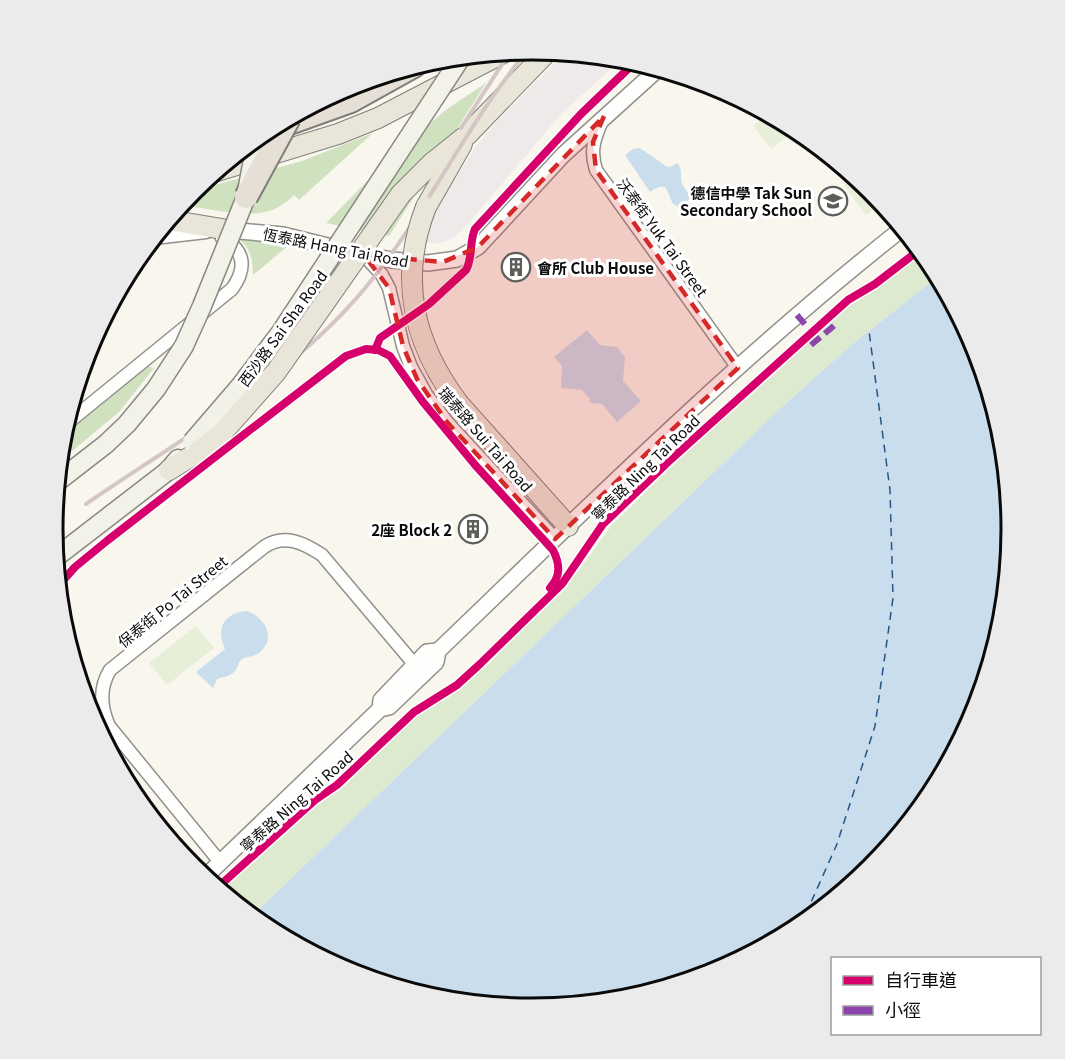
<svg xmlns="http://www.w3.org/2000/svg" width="1065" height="1059" font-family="Georgia,'Noto Sans TC',serif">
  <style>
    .industrial { fill: #efe9ea }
    .green { fill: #deead0 }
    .forest { fill: #cfe1bf }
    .pitch { fill: #e8efd9 }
    .water { fill: #c9ddec }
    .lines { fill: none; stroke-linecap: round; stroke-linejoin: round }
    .ferry { stroke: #255489; stroke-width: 1.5; stroke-dasharray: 8 6; stroke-linecap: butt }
    .minor-casing { stroke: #91908c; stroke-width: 15 }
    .tertiary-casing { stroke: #91908c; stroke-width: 18 }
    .secondary-casing { stroke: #888783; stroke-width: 21 }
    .primary-casing { stroke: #7e7e7a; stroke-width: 22 }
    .motorway-casing { stroke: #7e7e7a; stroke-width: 26 }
    .minor { stroke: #fefefc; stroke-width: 12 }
    .tertiary { stroke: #fefefc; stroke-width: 15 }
    .secondary { stroke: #f2f2e8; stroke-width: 18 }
    .primary { stroke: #e9e6d9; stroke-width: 20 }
    .motorway { stroke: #e6dfd5; stroke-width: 22 }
    .rail { stroke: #d3c6c4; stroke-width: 4 }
    .secondary-bridge-casing { stroke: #888783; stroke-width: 21; stroke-linecap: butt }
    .primary-bridge-casing { stroke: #7e7e7a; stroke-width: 22; stroke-linecap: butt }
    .motorway-bridge-casing { stroke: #7e7e7a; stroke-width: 26; stroke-linecap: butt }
    .secondary-bridge { stroke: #f2f2e8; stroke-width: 18 }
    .primary-bridge { stroke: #e9e6d9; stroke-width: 20 }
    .motorway-bridge { stroke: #e6dfd5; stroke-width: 22 }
    .quiet { stroke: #8e44ad; stroke-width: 6; stroke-dasharray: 12 6; stroke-linecap: butt }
    .cycleway-casing { stroke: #fff; stroke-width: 11 }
    .cycleway { stroke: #d6006c; stroke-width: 8 }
    .marked { fill: #d62828; fill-opacity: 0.2; stroke: #d62828; stroke-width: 4.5; stroke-dasharray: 12 8; stroke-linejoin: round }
    .labels { text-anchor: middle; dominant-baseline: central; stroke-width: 6; stroke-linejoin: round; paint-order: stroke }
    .poi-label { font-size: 15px; font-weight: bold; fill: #0a0a0a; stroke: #fff; text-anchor: end }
    .street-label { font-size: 15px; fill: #0a0a0a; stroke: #fff }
    .rim { fill: none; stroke: #0a0a0a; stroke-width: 3 }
  </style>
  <rect width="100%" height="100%" fill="#f8f6ed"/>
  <!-- industrial -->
  <path class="industrial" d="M565,53L623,58L562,113L467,225L452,239L435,244L423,242L417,237L477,145L499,119Z"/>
  <!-- green -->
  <path class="green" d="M922,252L939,276L855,342L784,405L251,917L220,891L319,802L340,788L413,719L451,695L467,682L559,593L579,570L611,526L674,464L814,334L848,305L879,287Z"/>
  <!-- forest -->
  <g class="forest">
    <path d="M486,83L389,236L326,223L393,155L447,109Z"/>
    <path d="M373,133L299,200L294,195C289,200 282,205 275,209C252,220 206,208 181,205L193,191L302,161Z"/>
    <path d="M236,237L289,245L253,275C253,259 250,246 236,237Z"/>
    <path d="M147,366L154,368L119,412L59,462L62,436Z"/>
  </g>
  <!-- pitch -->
  <g class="pitch">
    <path d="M769,114L797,129L771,149L753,126Z"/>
    <path d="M855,176L872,190L883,203L866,215L844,185Z"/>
    <path d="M196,626L214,648L167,685L149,663Z"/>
  </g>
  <!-- water -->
  <g class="water">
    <path d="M639,148C645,151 651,156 656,159C664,164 667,171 677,163C684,171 679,175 682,183C683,188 688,191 690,196L686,205L679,207L673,204C666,191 669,179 650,192L625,155L633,149Z"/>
    <path d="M939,276L976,346L1003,436L1012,530L1003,623L976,714L931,796L872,869L799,929L716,973L626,1000L532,1009L439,1000L349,973L266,928L251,917L784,405L855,342Z"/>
    <path d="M587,330L600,345L617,347L625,357L623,381L641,401L617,422L602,404L589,403L590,399L582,390L561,388L562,366L554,357Z"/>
    <path d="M247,611C264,617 277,637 260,652C255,657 248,656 242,659C238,662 238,668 235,671C231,676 223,677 217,679L213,688L196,672L225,649C216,629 223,613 247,611Z"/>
  </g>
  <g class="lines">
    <!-- ferry -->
    <path class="ferry" d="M800,927L837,844L875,726L893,598L890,490L869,331"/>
    <!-- minor casing -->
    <g class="minor-casing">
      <g id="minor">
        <path d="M601,123C594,140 590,151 596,170L738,368"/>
        <path d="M154,238L206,232"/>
        <path d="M364,255L382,275L389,288L403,346L411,367L426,394L447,422L555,539"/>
        <path d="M65,425L232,289C247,268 245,250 222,238"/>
        <path d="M220,862L109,726C100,706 99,688 110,670L264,547C284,533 304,543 322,555L420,671"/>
      </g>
    </g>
    <!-- tertiary casing -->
    <g class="tertiary-casing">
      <g id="tertiary">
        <path d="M228,230L283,235L364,255L392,260L428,263L457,259L478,247L563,155L658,69"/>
        <path d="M380,709L381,700L427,652L438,651"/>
        <path d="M204,878L380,709L389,707L436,662L438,651C588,507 739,357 903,228"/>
      </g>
    </g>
    <!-- secondary casing -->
    <g class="secondary-casing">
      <g id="secondary">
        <path d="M57,482L106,444"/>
        <path d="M55,558L169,470L178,459"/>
      </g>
    </g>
    <!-- primary casing -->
    <g class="primary-casing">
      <g id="primary">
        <path d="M217,171L338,134L378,118L505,52"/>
        <path d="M401,194L432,163L467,135L548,51"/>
        <path d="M426,207L462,144"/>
        <path d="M168,220L228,230"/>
        <path d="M459,404L568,526"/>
        <path d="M169,470L198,452"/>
      </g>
    </g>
    <!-- motorway casing -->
    <g class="motorway-casing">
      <path id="motorway" d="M270,130L351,101L414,66"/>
    </g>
    <!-- minor -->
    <use href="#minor" class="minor"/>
    <!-- tertiary -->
    <use href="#tertiary" class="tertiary"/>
    <!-- secondary -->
    <use href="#secondary" class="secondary"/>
    <!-- primary -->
    <use href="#primary" class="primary"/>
    <!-- motorway -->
    <use href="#motorway" class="motorway"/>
    <!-- rail -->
    <g class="rail">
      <path d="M461,128L510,52"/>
      <path d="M86,504C183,437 290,379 366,287C427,213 466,124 528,50"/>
    </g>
    <!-- secondary-bridge casing -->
    <g class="secondary-bridge-casing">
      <g id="secondary-bridge">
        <path d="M192,442L241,385L281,332L462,56"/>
        <path d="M106,444L127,424L156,389L184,346L202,306L246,197L252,165L267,130"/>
      </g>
    </g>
    <!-- primary-bridge casing -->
    <g class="primary-bridge-casing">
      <g id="primary-bridge">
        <path d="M426,207C398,279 413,343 459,404"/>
        <path d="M198,452L222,433L276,372L401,194"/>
      </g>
    </g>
    <!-- motorway-bridge casing -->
    <g class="motorway-bridge-casing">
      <path id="motorway-bridge" d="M246,197L289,118"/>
    </g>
    <!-- secondary-bridge -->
    <use href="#secondary-bridge" class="secondary-bridge"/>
    <!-- primary-bridge -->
    <use href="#primary-bridge" class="primary-bridge"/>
    <!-- motorway-bridge -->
    <use href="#motorway-bridge" class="motorway-bridge"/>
    <!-- quiet -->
    <g class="quiet">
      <path d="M797,315L815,336"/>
      <path d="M811,345L836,324"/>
    </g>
    <!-- cycleway casing -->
    <g class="cycleway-casing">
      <g id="cycleway">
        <path d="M375,350L380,338L429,304L466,270C473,258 469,242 475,229L581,114L630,67"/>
        <path d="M58,586L75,567L108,540L246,433L346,356L366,349L378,350L390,356L423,402L476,466L553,550C560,564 561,576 550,588"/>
        <path d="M217,888L315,800L337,785L414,712L457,685L480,664L562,584L603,524L668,462L848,300L875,284L914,254L919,248"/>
      </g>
    </g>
    <!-- cycleway -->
    <use href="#cycleway" class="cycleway"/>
  </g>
  <!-- marked area -->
  <path class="marked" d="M604,116L593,142L596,170L738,368L555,539L447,422L417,379L403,346L389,288L364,255L443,262L478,247Z"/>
  <!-- icons -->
  <defs>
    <g id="school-ring" transform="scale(1.5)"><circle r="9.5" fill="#fff" stroke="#5d5d59" stroke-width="1.5"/><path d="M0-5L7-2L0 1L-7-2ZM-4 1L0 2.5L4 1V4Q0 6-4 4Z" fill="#5d5d59"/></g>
    <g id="building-ring" transform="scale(1.5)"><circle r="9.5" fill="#fff" stroke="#5d5d59" stroke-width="1.5"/><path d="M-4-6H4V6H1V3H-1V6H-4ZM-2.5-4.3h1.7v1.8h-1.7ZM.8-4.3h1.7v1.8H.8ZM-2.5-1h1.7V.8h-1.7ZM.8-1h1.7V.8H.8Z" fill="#5d5d59"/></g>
  </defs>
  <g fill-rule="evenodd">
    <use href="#school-ring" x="833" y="201"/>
    <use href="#building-ring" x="516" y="267"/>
    <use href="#building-ring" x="473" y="529"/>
  </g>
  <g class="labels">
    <!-- poi labels -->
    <g class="poi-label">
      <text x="812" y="192">德信中學 Tak Sun<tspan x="812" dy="17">Secondary School</tspan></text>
      <text x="537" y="267" text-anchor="start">會所 Club House</text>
      <text x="452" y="529">2座 Block 2</text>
    </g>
    <!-- street labels -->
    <g class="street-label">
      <text transform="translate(663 237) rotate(54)">沃泰街 Yuk Tai Street</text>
      <text transform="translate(336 247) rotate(11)">恆泰路 Hang Tai Road</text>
      <text transform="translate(282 328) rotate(-54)">西沙路 Sai Sha Road</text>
      <text transform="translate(486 439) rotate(49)">瑞泰路 Sui Tai Road</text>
      <text transform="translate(645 467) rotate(-44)">寧泰路 Ning Tai Road</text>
      <text transform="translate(172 601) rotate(-39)">保泰街 Po Tai Street</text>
      <text transform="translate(296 801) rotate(-41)">寧泰路 Ning Tai Road</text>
    </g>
  </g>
  <!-- crop -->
  <path d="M0 0H1065V1059H0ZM63 529a469 469 0 1 1 938 0a469 469 0 1 1-938 0Z" fill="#ebebeb" fill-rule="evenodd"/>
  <path class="rim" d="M63 529a469 469 0 1 1 938 0a469 469 0 1 1-938 0Z"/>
  <!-- legend -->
  <rect x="831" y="957" width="210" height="78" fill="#ffffff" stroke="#9d9d9d" stroke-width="1.5"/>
  <rect x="843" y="976" width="30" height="9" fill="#d6006c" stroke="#9d9d9d" stroke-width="1.5"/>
  <text x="885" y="987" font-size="18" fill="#0a0a0a">自行車道</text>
  <rect x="843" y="1006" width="30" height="9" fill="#8e44ad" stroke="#9d9d9d" stroke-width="1.5"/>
  <text x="885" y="1017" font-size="18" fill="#0a0a0a">小徑</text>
</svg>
